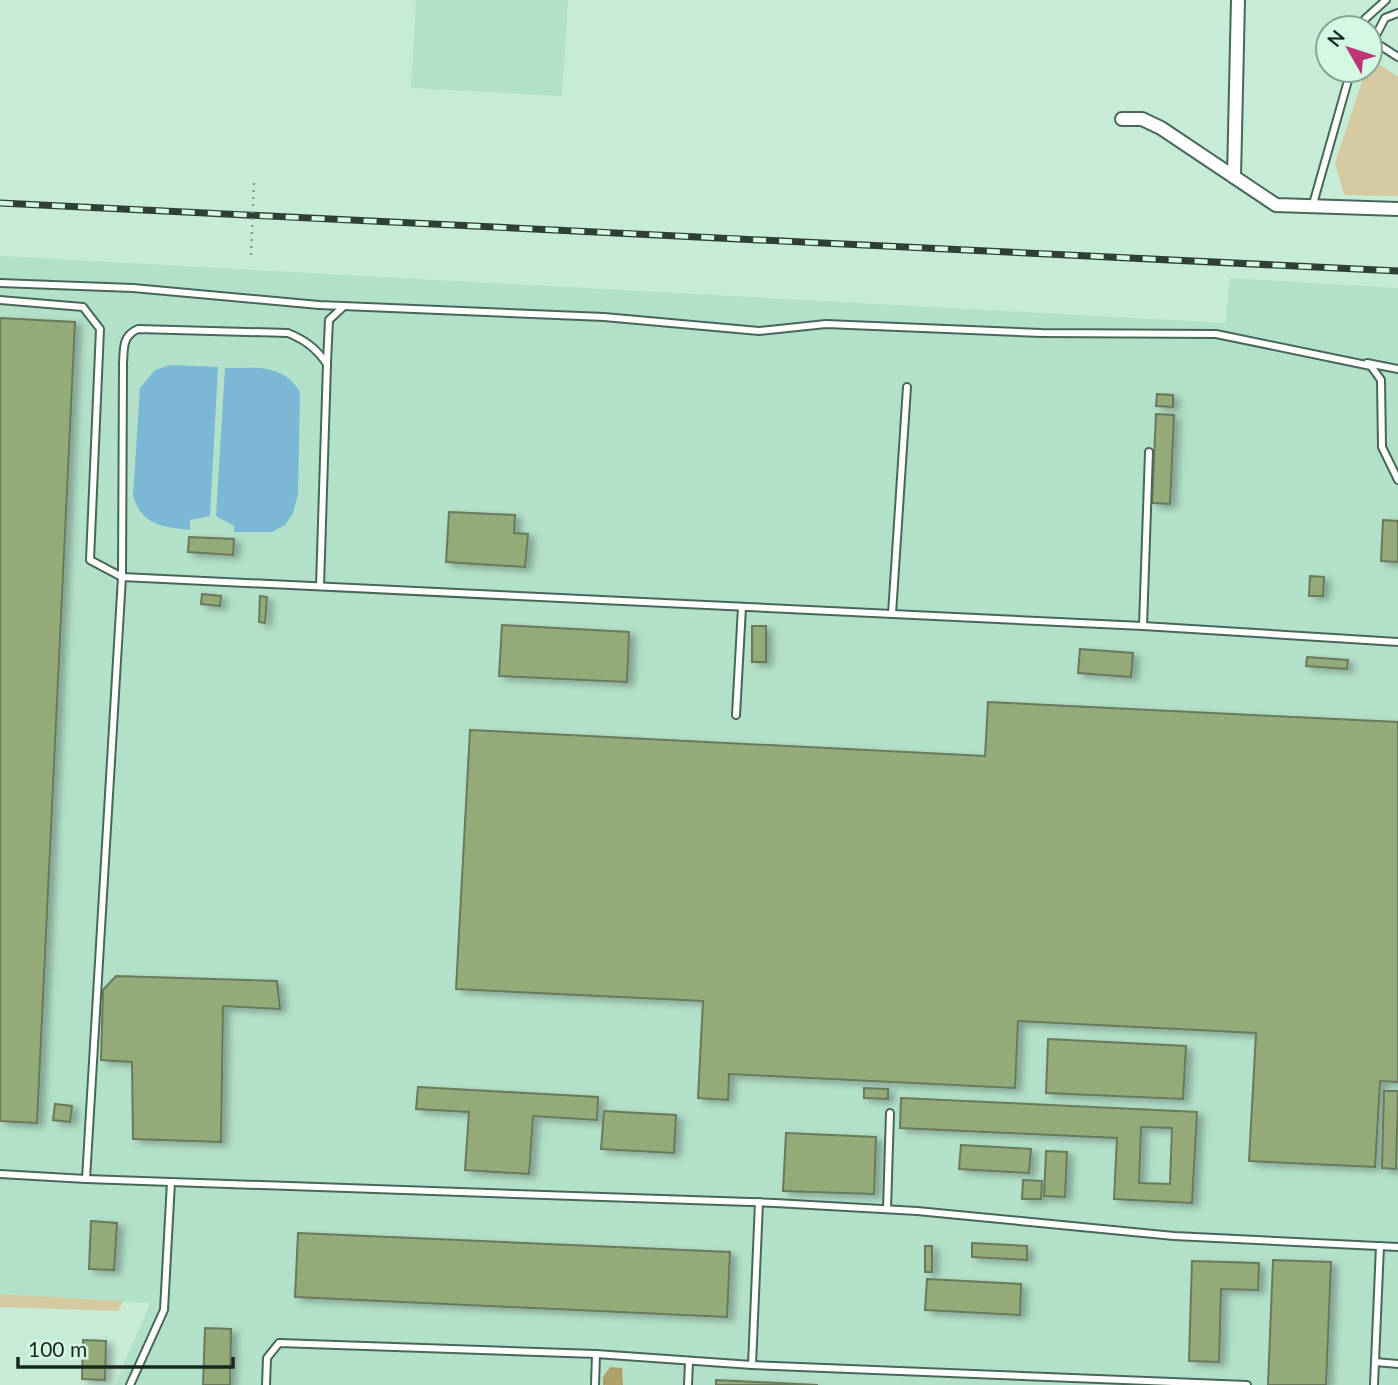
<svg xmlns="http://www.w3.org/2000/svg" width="1398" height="1385" font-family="Lato,sans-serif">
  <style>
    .built { fill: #b3e0c9 }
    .green { fill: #d4c99f }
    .forest { fill: #aea069 }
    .water { fill: #7ab8d5 }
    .building { fill: #93ab78; stroke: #6b795c; stroke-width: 2; fill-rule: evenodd; filter: url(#shadow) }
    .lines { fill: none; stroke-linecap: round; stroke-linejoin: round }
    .service-casing { stroke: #476857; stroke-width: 10 }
    .minor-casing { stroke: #476857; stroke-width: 16 }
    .service { stroke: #fff; stroke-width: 6 }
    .minor { stroke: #fff; stroke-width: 12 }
    .rail-casing { stroke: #2f3f36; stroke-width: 7 }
    .rail { stroke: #d3f8e4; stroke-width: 4.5; stroke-dasharray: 13; stroke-linecap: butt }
    .path-bridge { stroke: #84a091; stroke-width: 2.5; stroke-dasharray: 2 5; stroke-linecap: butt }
  </style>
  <defs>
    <filter id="shadow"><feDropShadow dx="6" dy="3.5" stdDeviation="3.5" flood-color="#0004"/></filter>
  </defs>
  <rect width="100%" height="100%" fill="#c6ebd7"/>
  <!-- built -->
  <g class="built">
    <path d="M416,0H568L562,96L411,88Z"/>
    <path d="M0,256L1225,323L1230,278L1398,288V1385H115L150,1303L0,1294Z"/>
  </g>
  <!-- green -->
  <g class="green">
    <path d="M1370,58L1398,77V196L1344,195L1335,163L1366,70H1370Z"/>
    <path d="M0,1294L123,1301L118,1311L0,1307Z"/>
  </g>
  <!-- forest -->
  <path class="forest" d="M610,1367L622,1368L623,1385H603V1377Z"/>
  <!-- water -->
  <g class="water">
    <path d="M170,365L218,367L210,516L190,520V530C162,527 142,525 133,496L140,388L155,370Z"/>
    <path d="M225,368C254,368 283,363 300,392L298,495L293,513L285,525L272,532H234V526L216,516Z"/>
  </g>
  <!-- building -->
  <g class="building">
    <path d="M0,318L75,322L37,1123L0,1121Z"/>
    <path d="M1157,394L1173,395V407L1156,406Z"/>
    <path d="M1156,414L1174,415L1170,504L1152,503Z"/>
    <path d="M449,512L515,515L514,533L528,534L525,567L446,562Z"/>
    <path d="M1383,520L1398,521V562L1381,561Z"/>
    <path d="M189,537L234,539L233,555L188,552Z"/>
    <path d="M1310,576L1324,577L1323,596H1309Z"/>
    <path d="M202,594L221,596L220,606L201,604Z"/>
    <path d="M260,596L267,597L265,623L259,622Z"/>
    <path d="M502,625L629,632L627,682L499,676Z"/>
    <rect x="752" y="626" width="14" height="36"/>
    <path d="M1080,649L1133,653L1131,677L1078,673Z"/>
    <path d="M1307,657L1348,660L1347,669L1306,666Z"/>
    <path d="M988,702L1398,722V1082L1380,1081L1375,1167L1249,1161L1256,1033L1018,1021L1015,1088L729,1074L728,1100L698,1098L703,1001L456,989L470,730L985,756Z"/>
    <path d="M116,976L277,981L280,1009L223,1006L221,1142L133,1139L132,1062L101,1060L103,990Z"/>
    <path d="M1048,1039L1186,1046L1183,1099L1046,1093Z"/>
    <path d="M418,1087L598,1097L597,1120L533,1116L529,1174L465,1170L469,1112L416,1109Z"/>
    <path d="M864,1088L888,1089V1099L864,1098Z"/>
    <path d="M1384,1091H1398L1396,1169L1382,1168Z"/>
    <path d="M901,1098L1197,1112L1192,1203L1114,1199L1117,1138L900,1128ZM1141,1127L1172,1128L1170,1184L1139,1183Z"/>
    <path d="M55,1104L72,1106L70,1122L53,1120Z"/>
    <path d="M604,1111L676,1115L674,1153L601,1149Z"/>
    <path d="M786,1133L876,1137L874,1194L783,1191Z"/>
    <path d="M961,1145L1031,1149L1029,1173L959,1169Z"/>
    <path d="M1046,1151L1067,1152L1065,1197L1044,1196Z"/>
    <path d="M1023,1180L1042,1181L1041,1199H1022Z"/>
    <path d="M91,1221L117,1223L114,1270L89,1269Z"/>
    <path d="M298,1233L730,1252L727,1317L295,1297Z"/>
    <path d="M972,1243L1027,1246V1260L972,1257Z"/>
    <rect x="925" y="1246" width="7" height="26"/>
    <path d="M1273,1260L1331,1262L1326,1385H1268Z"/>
    <path d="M1192,1261L1259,1263L1258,1290L1221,1289L1219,1362L1189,1361Z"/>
    <path d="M927,1279L1021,1284L1020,1315L925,1310Z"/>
    <path d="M205,1328L231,1329L230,1385H203Z"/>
    <path d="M83,1340L106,1341L105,1380L82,1379Z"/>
    <path d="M716,1380L818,1385H716Z"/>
  </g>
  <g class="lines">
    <!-- service casing -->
    <g class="service-casing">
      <g id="service">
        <path d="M1398,13L1385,18L1373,41L1398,57"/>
        <path d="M1363,28L1365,19L1386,0"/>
        <path d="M1313,204L1351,70"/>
        <path d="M0,283L133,288L319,305L604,317L759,331L826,324L1041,333L1216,334L1371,366L1381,380L1382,447L1398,480"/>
        <path d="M0,300L83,307L100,329L90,560L122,577L1143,626L1398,642"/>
        <path d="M327,362L329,320L343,307"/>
        <path d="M1367,363L1398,369"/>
        <path d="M320,586L327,364C316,348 305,340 288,333L138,329C122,336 124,348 123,364L122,577L86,1179L775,1203L917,1211L1174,1236L1398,1247"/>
        <path d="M892,614L907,387"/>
        <path d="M1143,626L1149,452"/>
        <path d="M736,715L742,607"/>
        <path d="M0,1174L86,1179"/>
        <path d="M887,1209L890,1113"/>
        <path d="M596,1354L752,1365L1247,1385"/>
        <path d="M1375,1362L1398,1364"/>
        <path d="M752,1365L759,1202"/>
        <path d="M130,1385L164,1310L171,1182"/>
        <path d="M266,1385L267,1358L279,1343L596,1354L595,1385"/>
        <path d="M688,1385L689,1361"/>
        <path d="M1374,1385L1380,1246"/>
      </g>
    </g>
    <!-- minor casing -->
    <g class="minor-casing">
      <g id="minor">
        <path d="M1122,119H1142L1161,128L1276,205L1398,209"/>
        <path d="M1234,177L1238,0"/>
      </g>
    </g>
    <!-- service -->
    <use href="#service" class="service"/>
    <!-- minor -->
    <use href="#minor" class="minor"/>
    <!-- rail casing -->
    <g class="rail-casing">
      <path id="rail" d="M0,203L1398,271"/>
    </g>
    <!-- rail -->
    <use href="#rail" class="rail"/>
    <!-- path-bridge -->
    <path class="path-bridge" d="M251,255L254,182"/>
  </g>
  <!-- north arrow -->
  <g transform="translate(1349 49) rotate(309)"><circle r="33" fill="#d3f8e4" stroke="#89a496" stroke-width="2"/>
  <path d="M0-5L12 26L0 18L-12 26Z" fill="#be3675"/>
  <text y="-10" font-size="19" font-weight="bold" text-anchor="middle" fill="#1a2720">N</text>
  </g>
  <!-- scale -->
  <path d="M18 1357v10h215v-10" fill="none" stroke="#1a2720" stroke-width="3.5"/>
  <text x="28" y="1357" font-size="21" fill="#1a2720" stroke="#d3f8e4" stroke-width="5" paint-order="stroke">100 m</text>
</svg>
